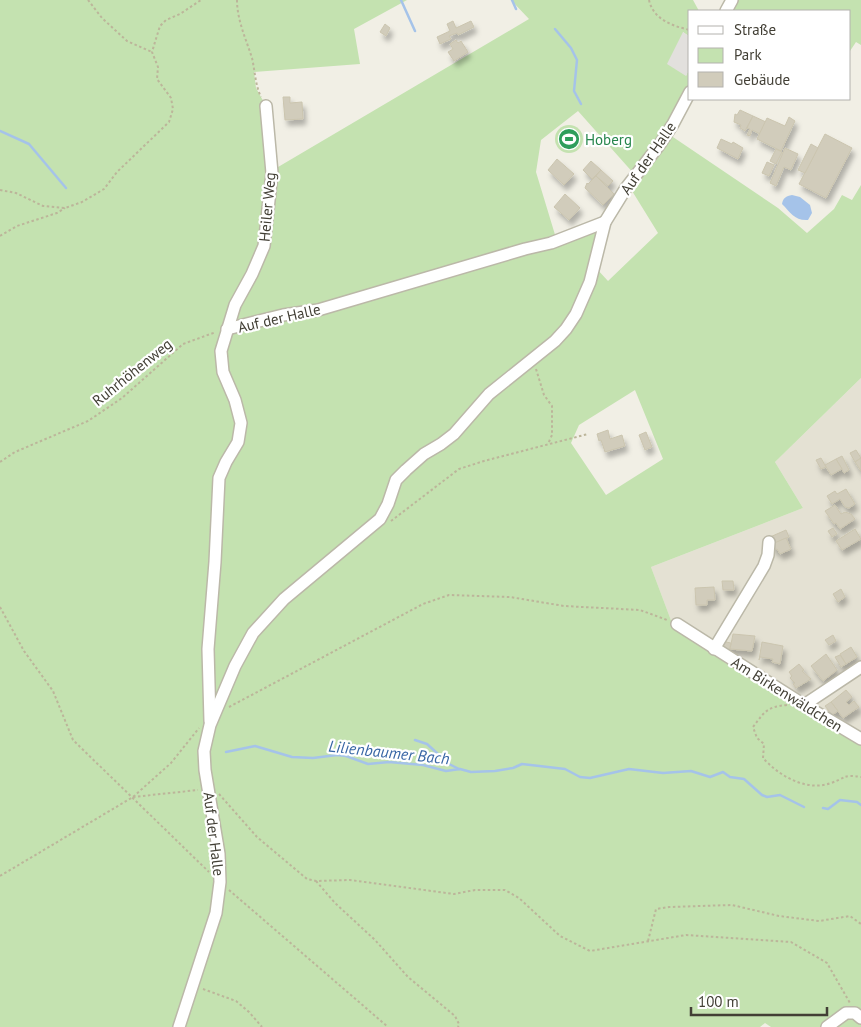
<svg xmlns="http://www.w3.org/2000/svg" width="861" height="1027" font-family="'PT Sans',sans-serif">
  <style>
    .residential { fill: #e4e1d3 }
    .green { fill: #c4e2b0; fill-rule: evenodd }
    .parking { fill: #e2e0dd }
    .water { fill: #a5c3e9 }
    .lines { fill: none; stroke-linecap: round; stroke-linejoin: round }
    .stream { stroke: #a5c3e9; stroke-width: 2.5 }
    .building { fill: #d1ccbb; stroke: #cbc5af; filter: url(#shadow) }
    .minor-casing { stroke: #bbb8a8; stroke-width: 14 }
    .path { stroke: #bcb59a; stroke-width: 2; stroke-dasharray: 2.5 2.5; stroke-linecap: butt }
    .minor { stroke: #fff; stroke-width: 11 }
    .labels { text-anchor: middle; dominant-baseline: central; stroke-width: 4.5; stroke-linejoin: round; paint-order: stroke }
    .leisure-label { font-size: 15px; fill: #27864d; stroke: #fff; text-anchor: start }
    .street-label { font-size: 15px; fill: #423f35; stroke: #fff }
    .water-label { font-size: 16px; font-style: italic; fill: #3866a5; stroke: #fff }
  </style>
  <defs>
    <filter id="shadow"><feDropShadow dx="3" dy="5.5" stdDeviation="2.5" flood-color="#0004"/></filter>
  </defs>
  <rect width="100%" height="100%" fill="#f1efe5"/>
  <!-- residential -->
  <path class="residential" d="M861,378V742L672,623L651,567L803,508L775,462Z"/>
  <!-- green -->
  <g class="green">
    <path d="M0,0H407L354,29L360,64L254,72L256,88L266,106L273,170L529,19L511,0H693L699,11H690V37L683,32L686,76L690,67V89L635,175L578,111L541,140L536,172L556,238L592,229L598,232L595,257L564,333L596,268L608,281L658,233L629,186L670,135L778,208L807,233L834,209L842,195L852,200L861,185V378L775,462L803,508L651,567L672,623L861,742V1027H771L765,1023L760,1027H0ZM635,390L663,459L606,495L571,443L579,425Z"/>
    <path d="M733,0H861V45L856,42L850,51V11H727Z"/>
    <circle cx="569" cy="139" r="14"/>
  </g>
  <!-- parking -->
  <path class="parking" d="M683,32L690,37V67L686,76L667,64Z"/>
  <!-- water -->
  <path class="water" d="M792,195L800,197L810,205L812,213L808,220C795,221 790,212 782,204C783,198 786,196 792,195Z"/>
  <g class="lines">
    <!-- stream -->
    <g class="stream">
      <path d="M401,0L415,31"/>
      <path d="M512,0L516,9"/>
      <path d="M555,29L571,48L577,60L574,91L581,104"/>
      <path d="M0,131L29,144L66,188"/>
      <path d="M415,740L427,744L449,764L459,769"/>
      <path d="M226,752L255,746L292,757L313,758L337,755L346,756L368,764L389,762L423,765L446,771L460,769L471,772L495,771L513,768L522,764L565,769L580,777L590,778L629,769L663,773L691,771L710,777L723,772L730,777L744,779L762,795L767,797L780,795L804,807"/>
      <path d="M823,808L828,809L840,800L857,802L861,805"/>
    </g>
  </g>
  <!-- building -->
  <g class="building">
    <path d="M453,21L456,28L471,21L474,27L458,35L457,33L449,36L451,39L440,44L437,37L450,31L447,24Z"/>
    <path d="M385,24L390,28L386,36L380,32Z"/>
    <path d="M456,40L458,43L461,41L468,52L454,61L448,52L453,49L450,44Z"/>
    <path d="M283,97H290V103L302,102L303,119L285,120Z"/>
    <path d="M740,110L753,116L745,131L740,128L741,125L734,122L735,114L737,115Z"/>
    <path d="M753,116L766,122L760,134L752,130L750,136L747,135L750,129L747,128Z"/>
    <path d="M789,117L795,121L781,151L757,139L767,118L785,126Z"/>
    <path d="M825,134L852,148L826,198L799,184Z"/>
    <path d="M721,139L732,144L733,142L743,148L738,159L717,148Z"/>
    <path d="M811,144L818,148L805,173L798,170Z"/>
    <path d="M785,148L798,154L791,170L784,167L776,186L770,183Z"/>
    <path d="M776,149L782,152L776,164L770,161Z"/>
    <path d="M557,159L574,174L564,185L548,170Z"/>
    <path d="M591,161L601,170L592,179L583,170Z"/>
    <path d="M767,162L774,165L769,176L762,173Z"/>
    <path d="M601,170L613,181L608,186L596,176Z"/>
    <path d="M596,176L614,194L603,205L585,188L587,183L588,184Z"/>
    <path d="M565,194L580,208L569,220L554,207Z"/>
    <path d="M608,430L610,439L622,435L625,446L605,452L601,440L599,441L597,434Z"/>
    <path d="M646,432L652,447L645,450L639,435Z"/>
    <path d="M856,450L861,458L855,462L850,453Z"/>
    <path d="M842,456L849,470L844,473L836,459Z"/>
    <path d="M821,458L826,467L821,469L816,460Z"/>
    <path d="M861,458V471L855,462Z"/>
    <path d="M836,459L842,469L831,475L825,465Z"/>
    <path d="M846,489L855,504L849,508L845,507L840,499L832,504L827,496L835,491L837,494Z"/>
    <path d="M835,505L841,514L845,512L851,514L855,519L840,529L836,523L834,524L825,511Z"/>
    <path d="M833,528L837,534L832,537L828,531Z"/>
    <path d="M855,529L861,539L842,550L836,541Z"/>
    <path d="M786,530L789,537L773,544L770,537Z"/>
    <path d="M786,538L791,549L780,554L777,549L774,550L772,544Z"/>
    <path d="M722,581H733L734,590H723Z"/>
    <path d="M714,587L715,600H707V605H696L695,588Z"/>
    <path d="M841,589L845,597L838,602L833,594Z"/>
    <path d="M733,634L755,636L752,651L730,649Z"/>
    <path d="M833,635L836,641L829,645L825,640Z"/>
    <path d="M721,641L731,643L729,652L719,651Z"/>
    <path d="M762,642L783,646L780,664L772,662L773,659L760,657L759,660Z"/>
    <path d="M851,647L857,657L846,664L840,654Z"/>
    <path d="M826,654L837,670L823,681L811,666Z"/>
    <path d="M840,655L846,664L841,667L835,657Z"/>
    <path d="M799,664L804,670L802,671L811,679L796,688L793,684L795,683L790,678L792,676L789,672Z"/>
    <path d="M846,690L852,697L846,702L849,705L854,701L859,707L843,718L831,702Z"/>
    <path d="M831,702L838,711L832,715L825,706Z"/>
  </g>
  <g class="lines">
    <!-- minor casing -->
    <g class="minor-casing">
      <g id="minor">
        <path d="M726,11L732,0"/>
        <path d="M227,329L283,315L318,310L525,249L551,243L605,222"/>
        <path d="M677,624L804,705L861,739"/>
        <path d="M714,649L764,566L768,555L769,542"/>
        <path d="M804,705L861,667"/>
        <path d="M210,721L208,649L215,562L219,478L226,462L238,442L241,423L235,400L223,372L221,351L235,305L252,274L264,246L272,173L266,106"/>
        <path d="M179,1027L216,913L220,882L219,854L205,770L204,751L210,725L235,666L253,633L284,599L380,519L388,504L396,480L406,470L424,454L441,444L454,434L489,394L555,341L566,329L576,314L590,282L605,222L626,188L660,144L673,124L690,92"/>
        <path d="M827,1027L846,1013H855L861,1018"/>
      </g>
    </g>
    <!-- path -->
    <g class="path">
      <path d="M88,0L102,18L127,41L152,52"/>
      <path d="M237,0C237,20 246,39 252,58C255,71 255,84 261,97"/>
      <path d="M649,0C653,19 672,26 690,30"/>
      <path d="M690,55V58"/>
      <path d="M0,190L16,193L43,206L65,208L82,202L104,189L117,172L169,122L173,109L171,98L157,79L158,67L152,52L155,42L160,26L166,20L180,14L201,0"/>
      <path d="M0,236L17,226L57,213L65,208"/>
      <path d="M536,369L544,395L552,406V435L548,444"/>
      <path d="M0,462L15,452L88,421L122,398L183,344L216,332"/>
      <path d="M391,521L459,469L484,461L588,434"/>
      <path d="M0,607L24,651L53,691L73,740L209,872"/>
      <path d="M787,705C767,707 765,711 753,727L757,738L764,744L763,758C779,776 807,792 831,783C846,778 843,774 861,777"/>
      <path d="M229,707L423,604L449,595L510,597L564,606L640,610L667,620"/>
      <path d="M219,794L257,837L307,879L316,881L350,880L454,894L475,890H505L519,898L560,936L590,951L686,935L791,942L827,963L850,1003"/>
      <path d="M133,797L198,790"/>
      <path d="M0,876L133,797L171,763L199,728"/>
      <path d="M316,881L335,903L375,940L408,977L455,1016L459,1024L458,1027"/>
      <path d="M229,890L388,1027"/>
      <path d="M648,941L656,909L669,907L732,905L779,916L819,921L850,916L861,924"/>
      <path d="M203,989L236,1001L249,1012L262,1027"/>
    </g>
    <!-- minor -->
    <use href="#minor" class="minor"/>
  </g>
  <!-- icons -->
  <defs>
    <g id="stadium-disc" transform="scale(1.125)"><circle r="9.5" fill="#2e9e5b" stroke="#fff"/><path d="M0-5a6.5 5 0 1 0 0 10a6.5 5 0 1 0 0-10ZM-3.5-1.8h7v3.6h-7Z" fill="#fff"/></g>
  </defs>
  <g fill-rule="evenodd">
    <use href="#stadium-disc" x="569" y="139"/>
  </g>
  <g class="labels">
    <!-- leisure labels -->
    <g class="leisure-label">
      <text x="585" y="139">Hoberg</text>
    </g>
    <!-- street labels -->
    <g class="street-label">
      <text transform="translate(648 158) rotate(-55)">Auf der Halle</text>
      <text transform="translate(267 207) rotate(-85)">Heiler Weg</text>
      <text transform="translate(279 318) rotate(-13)">Auf der Halle</text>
      <text transform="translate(132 372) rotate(-39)">Ruhrhöhenweg</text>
      <text transform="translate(787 694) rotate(32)">Am Birkenwäldchen</text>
      <text transform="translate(214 834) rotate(83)">Auf der Halle</text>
    </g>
    <!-- water labels -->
    <g class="water-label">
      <text transform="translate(389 752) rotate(6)">Lilienbaumer Bach</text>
    </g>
  </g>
  <!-- legend -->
  <rect x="688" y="10" width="162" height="90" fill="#ffffff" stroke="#b3b2ae"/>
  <rect x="698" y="26" width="25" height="8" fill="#ffffff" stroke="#b3b2ae"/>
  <text x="734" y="35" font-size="15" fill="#423f35">Straße</text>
  <rect x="698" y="48" width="25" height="15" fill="#c4e2b0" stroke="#b3b2ae"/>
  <text x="734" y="60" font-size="15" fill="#423f35">Park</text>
  <rect x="698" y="72" width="25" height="15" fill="#d1ccbb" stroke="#b3b2ae"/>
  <text x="734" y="85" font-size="15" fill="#423f35">Gebäude</text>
  <!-- scale -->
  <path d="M691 1007v8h136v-8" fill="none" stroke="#423f35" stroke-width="2.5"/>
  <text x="698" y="1007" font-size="15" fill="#423f35" stroke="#ffffff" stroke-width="4" paint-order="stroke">100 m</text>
</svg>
